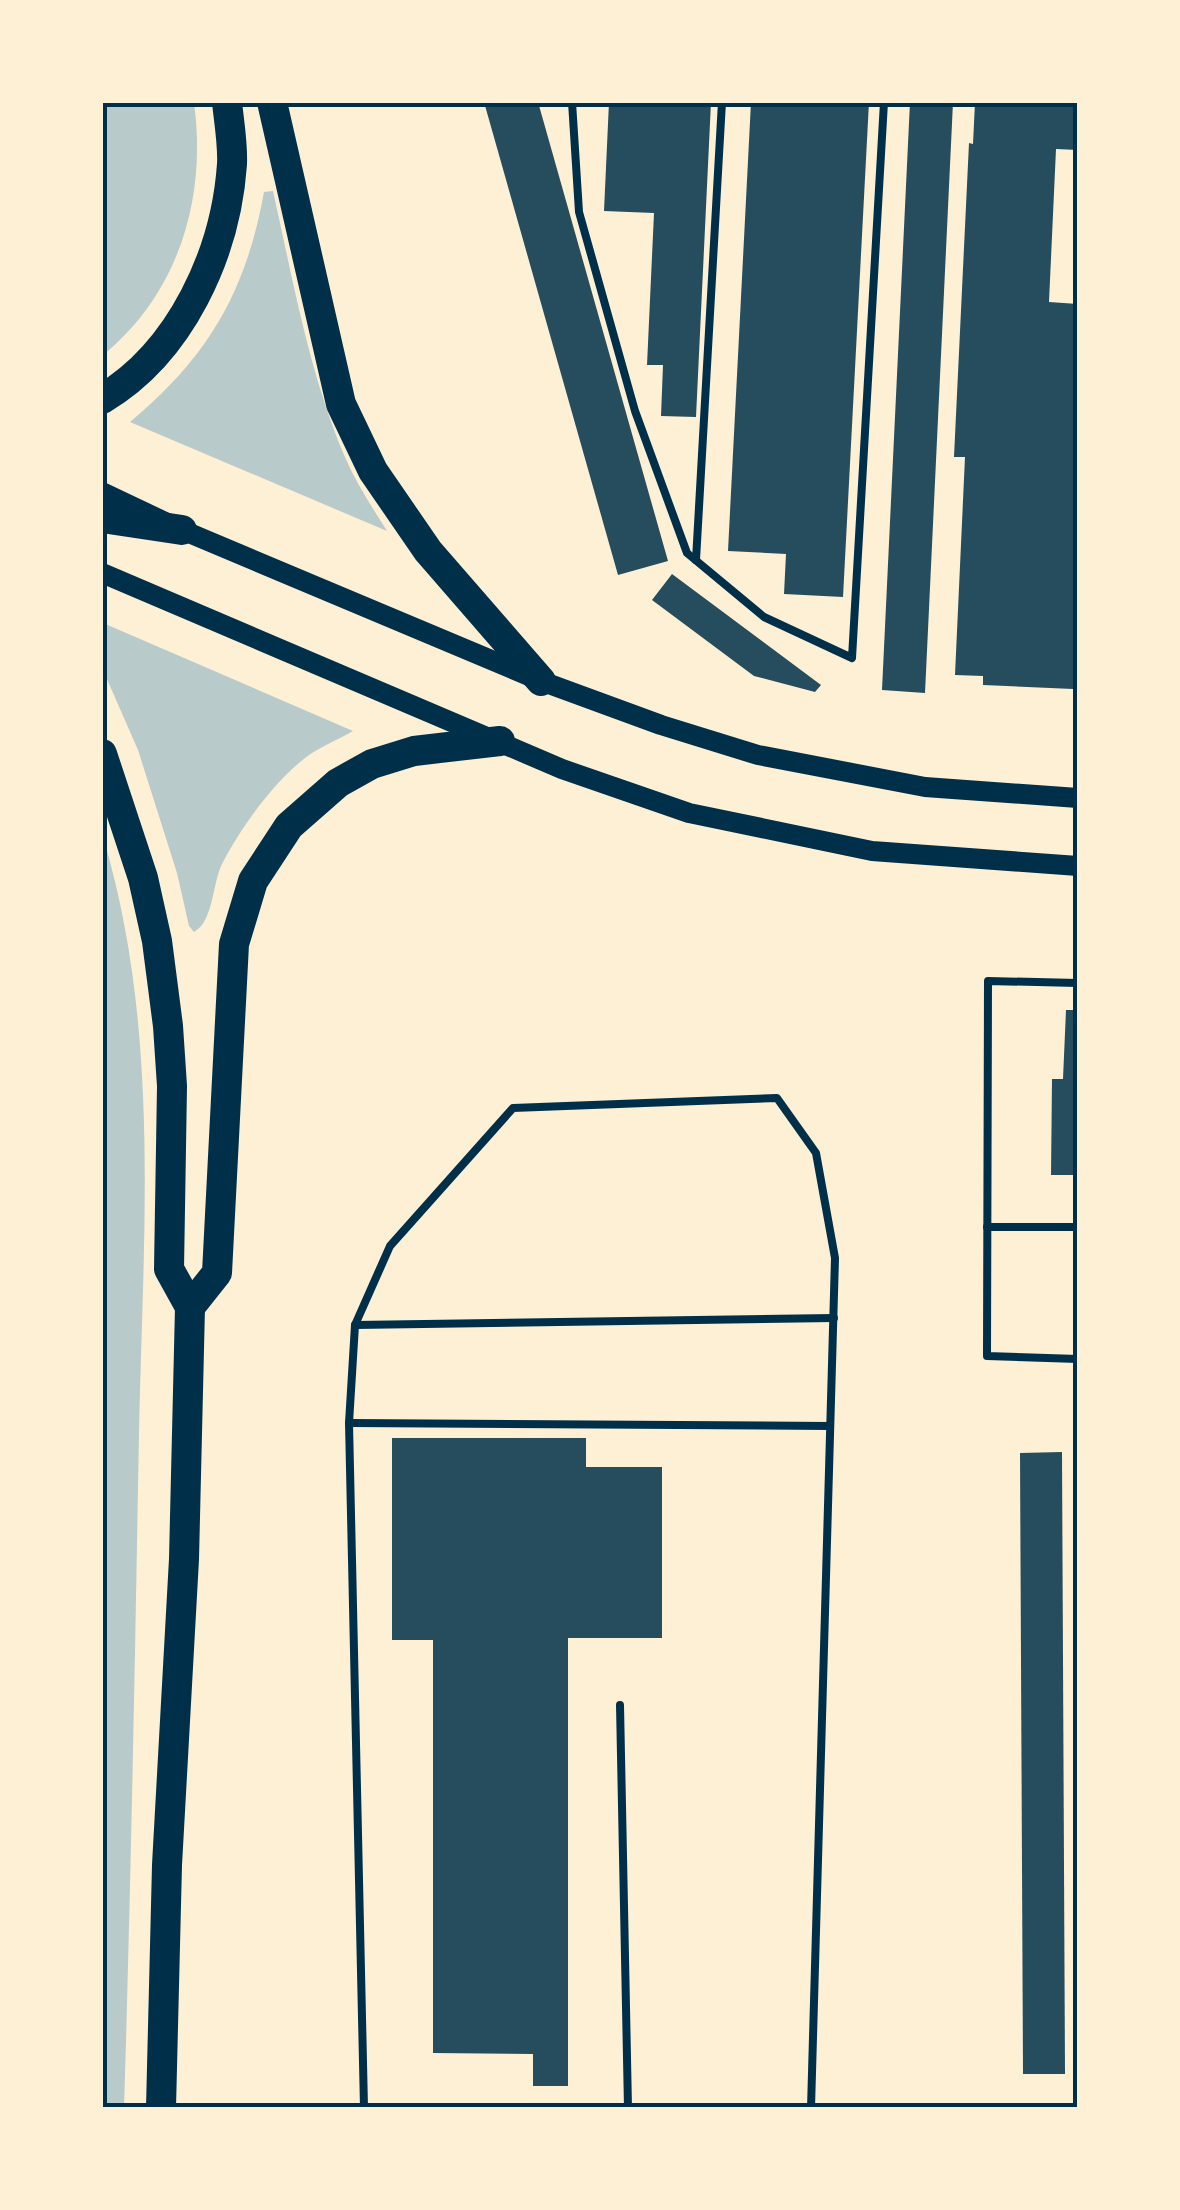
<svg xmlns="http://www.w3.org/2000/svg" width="1180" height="2210" font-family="'DejaVu Sans',sans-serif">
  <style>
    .green { fill: #b9caca }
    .building { fill: #264d5e }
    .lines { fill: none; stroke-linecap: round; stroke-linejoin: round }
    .service { stroke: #003049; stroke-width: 8 }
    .secondary { stroke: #003049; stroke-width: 20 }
    .motorway { stroke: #003049; stroke-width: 30 }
    .neatline { fill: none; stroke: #003049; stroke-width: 4 }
  </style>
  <rect width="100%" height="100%" fill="#fdf0d5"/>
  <!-- green -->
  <g class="green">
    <path d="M103,102L194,103C207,197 179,293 103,355Z"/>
    <path d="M273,191C293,280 309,373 345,457C356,483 372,507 387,531L130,422C208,357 246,292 264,192Z"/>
    <path d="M103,623L353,731C338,740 319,747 305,758C273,783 242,826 223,862C212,882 214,921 194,932L189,926L177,873L138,750L103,670Z"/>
    <path d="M103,837C161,1030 143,1234 139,1432C135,1657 131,1883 124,2108L102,2107Z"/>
  </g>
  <!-- building -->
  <g class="building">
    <path d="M484,102H538L668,561L618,575Z"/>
    <path d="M609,102H711L696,417L661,416L663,365H647L654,213L604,211Z"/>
    <path d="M751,102H869L843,597L784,594L786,554L728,551Z"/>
    <path d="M910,102H953L925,693L882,690Z"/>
    <path d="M975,102H1078V150L1056,149L1049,302L1078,304V581L1073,689L983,685V676L955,675L965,457H954L969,143L973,144Z"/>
    <path d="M672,574L821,685L815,692L754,676L652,600Z"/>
    <path d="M1066,1010H1078V1175H1051L1052,1079H1063Z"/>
    <path d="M392,1438H586V1467H662V1638H568V2086H533V2054L433,2053V1640H392Z"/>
    <path d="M1062,1452L1065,2074H1023L1020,1453Z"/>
  </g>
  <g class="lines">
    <!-- service -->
    <g class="service">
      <path d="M572,102L579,212L635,411L687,553L764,617L852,658L884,102"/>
      <path d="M696,560L722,102"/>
      <path d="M1078,983L988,981L987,1356L1078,1359"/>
      <path d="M987,1227H1078"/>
      <path d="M355,1325L834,1318"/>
      <path d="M349,1423L830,1426"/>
      <path d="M620,1705L628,2108"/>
      <path d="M364,2108L349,1423L355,1325L390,1246L513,1108L777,1098L816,1153L835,1258L811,2108"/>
    </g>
    <!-- secondary -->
    <g class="secondary">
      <path d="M102,492L182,530L541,681L661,725L758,755L925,787L1078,798"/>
      <path d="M102,573L562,769L689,813L872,851L1078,866"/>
    </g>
    <!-- motorway -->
    <g class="motorway">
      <path d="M272,102L341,404L373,471L428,551L541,681"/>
      <path d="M102,399C181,352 226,253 232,164C233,144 229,122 227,102"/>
      <path d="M102,518L182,530"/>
      <path d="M102,754L143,878L157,941L168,1026L172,1086L169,1269L190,1307L184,1559L167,1865L161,2108"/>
      <path d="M190,1307L217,1273L234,944L253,881L289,826L338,783L372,764L414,751L500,741"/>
    </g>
  </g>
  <!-- border -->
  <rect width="1180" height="2210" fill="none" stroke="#fdf0d5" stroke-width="210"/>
  <rect x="105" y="105" width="970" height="2000" class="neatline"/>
</svg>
